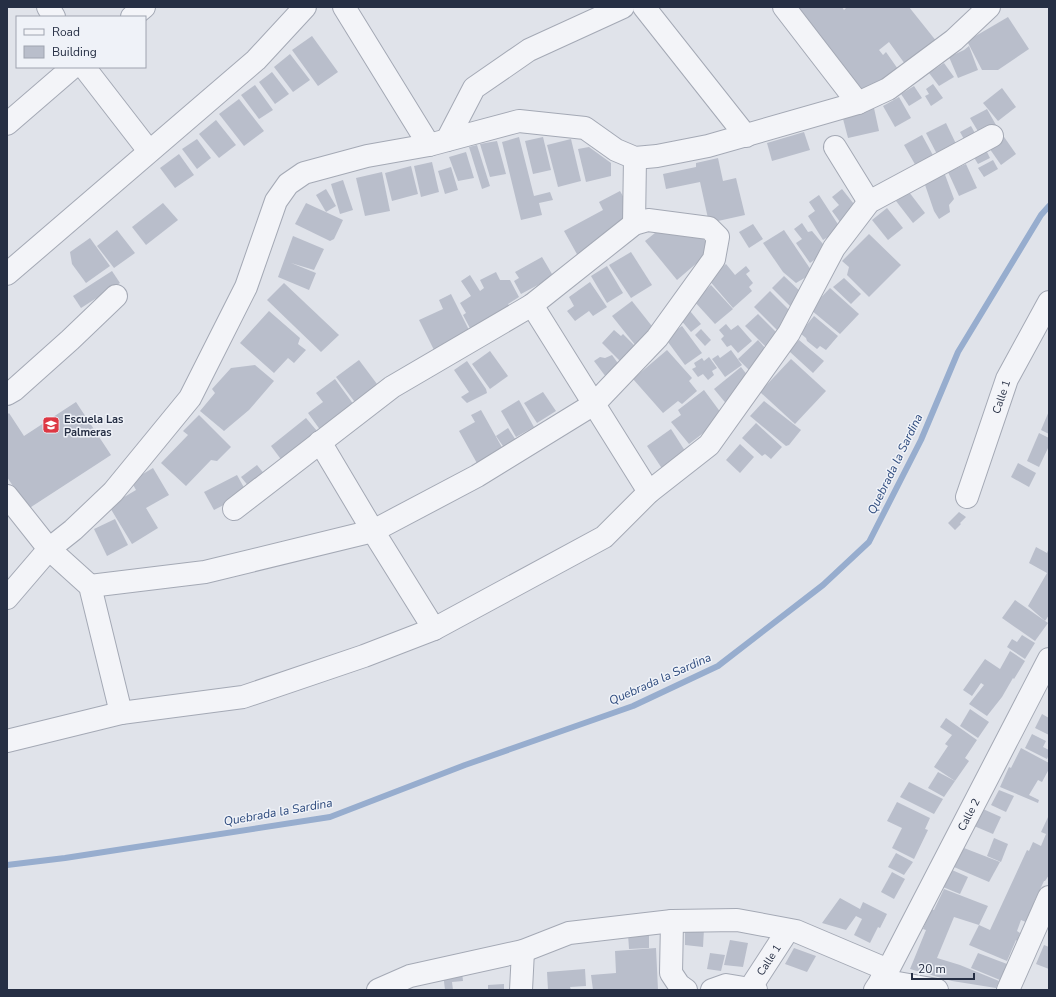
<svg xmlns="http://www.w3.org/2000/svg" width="1056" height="997" font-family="'Nunito Sans',sans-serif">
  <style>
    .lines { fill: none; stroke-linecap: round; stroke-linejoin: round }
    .stream { stroke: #97adce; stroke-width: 6 }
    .building { fill: #b9becb }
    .street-casing { stroke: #a4a9b5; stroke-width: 24 }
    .street { stroke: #f3f4f8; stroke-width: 22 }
    .labels { text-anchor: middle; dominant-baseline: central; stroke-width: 3; stroke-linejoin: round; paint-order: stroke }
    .street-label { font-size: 11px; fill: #262f44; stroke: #eff2f8 }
    .poi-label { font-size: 11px; font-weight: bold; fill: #262f44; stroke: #eff2f8; text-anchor: start }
    .water-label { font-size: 12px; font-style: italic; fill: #2c497c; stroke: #eff2f8 }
  </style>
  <rect width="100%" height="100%" fill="#e0e3ea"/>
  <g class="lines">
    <!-- stream -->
    <path class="stream" d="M7,865L65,858L330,817L465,765L633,706L718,666L823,585L869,542L921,440L958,352L1041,215L1049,206"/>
  </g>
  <!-- building -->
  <g class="building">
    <path d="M788,7H842L844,10L846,8L845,7H909L937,42L905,64L889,42L879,50L883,55L886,52L900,72L865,98Z"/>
    <path d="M1008,17L1029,49L998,70H982L967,41Z"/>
    <path d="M312,36L338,72L318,86L292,50Z"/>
    <path d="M969,46L978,70L958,78L949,57L964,50Z"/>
    <path d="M290,54L310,80L293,92L274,67Z"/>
    <path d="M944,63L954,77L939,86L929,73Z"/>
    <path d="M272,72L289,94L275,104L259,82Z"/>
    <path d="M933,84L943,98L931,106L925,96L929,94L926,89Z"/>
    <path d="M255,85L273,110L259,119L241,95Z"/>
    <path d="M914,86L922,98L909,106L901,94Z"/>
    <path d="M1002,88L1016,107L998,121L983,103Z"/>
    <path d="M899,97L911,118L895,127L883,106Z"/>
    <path d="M239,99L264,131L244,146L219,114Z"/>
    <path d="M874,108L879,131L848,138L842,115Z"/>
    <path d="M987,109L996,125L979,133L970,118Z"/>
    <path d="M216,120L236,145L219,158L199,134Z"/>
    <path d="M946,123L958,148L939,158L926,133Z"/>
    <path d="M971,126L976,135L965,141L960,132Z"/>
    <path d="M804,132L810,150L772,161L767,143Z"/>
    <path d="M1002,134L1016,154L1001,165L987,145Z"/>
    <path d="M922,135L935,159L917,168L904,145Z"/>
    <path d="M519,137L534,196L550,192L553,200L539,203L542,215L521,220L502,142Z"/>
    <path d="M543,137L551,170L533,174L525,141Z"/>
    <path d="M197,139L211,158L197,169L182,149Z"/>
    <path d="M571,139L581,181L558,187L547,145Z"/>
    <path d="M497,141L506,174L490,177L480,144Z"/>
    <path d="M477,145L490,186L482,189L469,147Z"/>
    <path d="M589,147L611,163V176L586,182L578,149Z"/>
    <path d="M986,150L990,158L978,164L973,156Z"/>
    <path d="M466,152L474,178L458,181L449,157Z"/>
    <path d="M179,154L194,175L175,188L160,168Z"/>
    <path d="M718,158L723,181L736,178L745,215L709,223L700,182L666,189L663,174L696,167V163Z"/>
    <path d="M993,160L998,169L984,177L978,168Z"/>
    <path d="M432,162L439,192L421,197L414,166Z"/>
    <path d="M966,164L977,188L959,196L948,172Z"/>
    <path d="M411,166L418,194L392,201L385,173Z"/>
    <path d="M451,167L458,190L445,194L438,171Z"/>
    <path d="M382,172L390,211L365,216L356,178Z"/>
    <path d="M944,172L954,199L949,205L950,212L939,219L934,211L923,179Z"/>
    <path d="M343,180L353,210L340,214L331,184Z"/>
    <path d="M326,189L336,206L326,212L316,195Z"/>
    <path d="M842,189L861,213L843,226L832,211L839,205L832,197Z"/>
    <path d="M620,191L631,210L626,222L578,256L564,231L603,210L599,202Z"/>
    <path d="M909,192L925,213L913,223L896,201Z"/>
    <path d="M819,195L841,229L823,240L808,216L815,211L809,202Z"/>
    <path d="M163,203L178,220L146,245L132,227Z"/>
    <path d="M306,203L343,220L334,239L330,241L295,224Z"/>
    <path d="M887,208L903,228L888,240L872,220Z"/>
    <path d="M802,223L808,232L812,231L828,250L810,263L796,243L802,239L794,229Z"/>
    <path d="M753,224L763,239L749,248L739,232Z"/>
    <path d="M660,229L696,230L712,250L677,280L645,241Z"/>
    <path d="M117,230L135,253L114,268L97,246Z"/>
    <path d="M784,230L813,273L796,283L783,272L763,243Z"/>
    <path d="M869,234L901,265L869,297L847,275L849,267L842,261Z"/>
    <path d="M293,236L324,249L314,270L291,263L316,273L309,290L278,277Z"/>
    <path d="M90,238L110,266L86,283L72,264L70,252Z"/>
    <path d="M631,252L652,285L631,298L609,265Z"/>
    <path d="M542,257L552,274L549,279L521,294L514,281L519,278L515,272Z"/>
    <path d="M726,264L735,275L746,266L750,271L746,274L753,283L749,287L752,291L733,308L708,279Z"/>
    <path d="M607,266L623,293L607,303L591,276Z"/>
    <path d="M112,271L120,283L81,308L73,296Z"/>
    <path d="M496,272L500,280H510L519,297L508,304L511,309L471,330L463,315L466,313L460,303L471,296L461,281L470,275L480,291L484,288L480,280Z"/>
    <path d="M784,276L804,295L791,307L772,288Z"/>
    <path d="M844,278L861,294L851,304L833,287Z"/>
    <path d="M590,282L607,307L593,316L589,311L575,321L567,311L574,306L569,297Z"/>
    <path d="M284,283L339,335L321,352L267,300Z"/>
    <path d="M711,285L733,309L715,324L694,301Z"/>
    <path d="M830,288L859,314L840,334L811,310L812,307Z"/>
    <path d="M770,291L793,314L777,330L754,307Z"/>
    <path d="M451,294L470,332L434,350L419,320L443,309L439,300Z"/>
    <path d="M632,301L655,330L636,346L612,316Z"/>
    <path d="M269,311L300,338L298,344L306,350L294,363L288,358L274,373L240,343Z"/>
    <path d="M690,311L701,324L691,332L680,319Z"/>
    <path d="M758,314L779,335L766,347L745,326Z"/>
    <path d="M814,316L838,336L826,350L820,346L817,349L807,341L806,338L800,333Z"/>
    <path d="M726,324L731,330L738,325L752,341L738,353L731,345L727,347L721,339L724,336L719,330Z"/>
    <path d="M682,326L702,353L685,365L665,338Z"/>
    <path d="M701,329L711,340L705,346L695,335Z"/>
    <path d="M614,330L621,336L623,334L635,346L620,361L602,343Z"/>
    <path d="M758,340L767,350L760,360L749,370L738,359Z"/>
    <path d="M799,340L824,361L813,373L789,351Z"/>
    <path d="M667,350L692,378L689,381L697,391L682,404L678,401L663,413L633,379Z"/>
    <path d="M731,350L742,365L725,377L712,359L718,355L720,358Z"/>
    <path d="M490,351L508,376L490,389L472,364Z"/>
    <path d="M612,355L620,366L606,377L594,361L600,357L605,358Z"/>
    <path d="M709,357L717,368L712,371L714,375L708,380L703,374L698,377L692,369L696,367L694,363L702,358L704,361Z"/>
    <path d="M791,359L826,391L795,424L760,392Z"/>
    <path d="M359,360L380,388L357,405L336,377Z"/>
    <path d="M467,361L486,389L487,393L467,403L461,397L469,392L454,370Z"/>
    <path d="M255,365L274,381L249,410L224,431L200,411L215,393L212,389L231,368Z"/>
    <path d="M741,367L748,376L729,407L714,389Z"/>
    <path d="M335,379L354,405L321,431L308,413L323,402L316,393Z"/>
    <path d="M704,390L724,417L689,444L671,422L681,415L678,410Z"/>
    <path d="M543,392L556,411L537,423L524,403Z"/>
    <path d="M519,400L534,427L516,437L501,411Z"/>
    <path d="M764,401L801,430L789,445L786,446L750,416Z"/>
    <path d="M76,402L111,455L28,509L7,477V415L9,413L24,436Z"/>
    <path d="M481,410L504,451L478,465L459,431L475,422L471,415Z"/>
    <path d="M1049,411V434L1041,430Z"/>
    <path d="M199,415L231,447L217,461L211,460L186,486L161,463L188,435L183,431Z"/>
    <path d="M306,418L317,431L283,462L271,446Z"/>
    <path d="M756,423L782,447L771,459L765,454L762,456L742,438Z"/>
    <path d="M508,428L517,442L505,449L496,436Z"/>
    <path d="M671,429L687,454L663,470L647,446Z"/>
    <path d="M1039,433L1049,438V446L1039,467L1027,461Z"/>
    <path d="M740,444L754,457L740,473L726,460Z"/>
    <path d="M1018,463L1036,473L1029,487L1011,477Z"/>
    <path d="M257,465L266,476L250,488L241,477Z"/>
    <path d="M153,468L169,495L146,508L158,528L132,544L109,506L136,490L131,481Z"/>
    <path d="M237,475L247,493L214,510L204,492Z"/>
    <path d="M959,512L966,517L960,523L961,524L955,530L948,523Z"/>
    <path d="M115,519L128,545L107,556L94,529Z"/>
    <path d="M1036,547L1047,553L1049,548V615L1045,621L1028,606L1047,573L1029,563Z"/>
    <path d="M1015,600L1048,623L1035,641L1002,618Z"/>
    <path d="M1022,635L1035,643L1025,659L1007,647L1012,639L1017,642Z"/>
    <path d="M1010,651L1025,661L1014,679L1013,678L1002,697L987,716L969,704L984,685L981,683L972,696L963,690L985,659L1000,669Z"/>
    <path d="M970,709L989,722L978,738L960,726Z"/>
    <path d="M1042,714L1049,718V735L1035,728Z"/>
    <path d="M946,718L977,740L965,758L969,761L955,781L934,767L948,746L945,744L952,735L940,727Z"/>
    <path d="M1032,734L1046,741L1043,747L1049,750V755L1047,759L1025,748Z"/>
    <path d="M1021,748L1049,763V769L1042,782L1038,780L1029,795L1039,800L1038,803L1000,787L1009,767L1011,768Z"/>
    <path d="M938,772L955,781L944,797L928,788Z"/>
    <path d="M909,782L943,799L934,814L900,797Z"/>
    <path d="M999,790L1014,796L1006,812L991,805Z"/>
    <path d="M897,802L930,818L925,829L928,830L914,859L892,848L902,828L887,821Z"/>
    <path d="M983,809L1001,817L993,834L974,826Z"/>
    <path d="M1049,815V875L1045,881H1044L1034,902L1036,903L1030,912L1032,914L1028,923L1021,920L1017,931L1020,933L1017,941L1016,940L1007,961L969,945L979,925L990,930L1027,850L1029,851L1033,842L1041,846L1046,834L1041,832Z"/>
    <path d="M994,838L1008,844L1001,862L987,856Z"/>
    <path d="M964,848L1000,862L989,882L954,867Z"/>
    <path d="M896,853L913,862L904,875L888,867Z"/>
    <path d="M952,870L968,877L960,894L943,887Z"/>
    <path d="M892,872L905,879L894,899L881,892Z"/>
    <path d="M944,889L988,906L979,925L954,917L937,958L960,965L999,981L996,988L952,981L910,969L926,930L923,929L931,909L934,910Z"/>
    <path d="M840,898L860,909L863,902L887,914L880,928L878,927L870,943L854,935L862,919L856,916L846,930L822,923Z"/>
    <path d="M685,928L704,929L703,947L685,945Z"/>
    <path d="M649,933V948L629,949L628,934Z"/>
    <path d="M730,940L748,943L743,967L724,965Z"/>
    <path d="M1044,945L1049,947V969L1036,964Z"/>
    <path d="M656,948L658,990H593L591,975L616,973L615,951Z"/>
    <path d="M794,948L816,956L807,972L785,964Z"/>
    <path d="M710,953L725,955L721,971L707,969Z"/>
    <path d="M978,953L1007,964L1000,980L971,968Z"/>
    <path d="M585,969L586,986L570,987L571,990H548L547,972Z"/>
    <path d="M462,972L463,981L452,982L453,990H445L443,973Z"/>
    <path d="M504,984V990H488V985Z"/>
  </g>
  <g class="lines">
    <!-- street casing -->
    <g class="street-casing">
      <g id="street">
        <path d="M48,7L54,17"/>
        <path d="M344,7L429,145"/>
        <path d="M644,7L746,136"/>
        <path d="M784,7L858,103"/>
        <path d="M132,17L144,7"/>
        <path d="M84,67L149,151"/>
        <path d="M7,124L73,67"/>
        <path d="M447,140L474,88L529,50L623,7"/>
        <path d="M835,147L869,202"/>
        <path d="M634,224L635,158"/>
        <path d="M7,274L256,60L305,7"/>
        <path d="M532,305L649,492"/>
        <path d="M7,394L14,390L70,340L116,296"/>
        <path d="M320,442L373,531L434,629"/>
        <path d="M7,496L49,549L90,586L121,713"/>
        <path id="s1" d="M967,497L1007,379L1049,302"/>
        <path d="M90,586L205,572L373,531L477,476L594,404L657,338L714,259L718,237L709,228L648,220L634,224L532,305L392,387L234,509"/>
        <path d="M7,598L49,549L73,530L113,492L190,398L246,287L276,201L288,184L304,173L367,156L429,145L519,121L585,128L616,150L635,158L657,156L708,146L858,103L888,89L954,40L989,7"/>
        <path d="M7,741L121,713L243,697L364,656L434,629L604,537L649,492L709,445L789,333L834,248L869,202L992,136"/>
        <path d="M672,921L671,973L679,985L686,990"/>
        <path d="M881,980L937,990"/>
        <path d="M378,990L410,976L523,951L569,933L672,921L737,920L796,931L888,970"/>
        <path d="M521,990L523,951"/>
        <path d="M712,990L726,985L756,990"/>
        <path id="s2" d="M749,990L788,930"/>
        <path id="s3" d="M875,990L888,970L1049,659"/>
        <path d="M1008,990L1049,897"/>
      </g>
    </g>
    <!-- street -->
    <use href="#street" class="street"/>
  </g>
  <!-- icons -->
  <defs>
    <g id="school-square" transform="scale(0.9)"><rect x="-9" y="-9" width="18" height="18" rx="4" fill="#dd3743" stroke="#eff2f8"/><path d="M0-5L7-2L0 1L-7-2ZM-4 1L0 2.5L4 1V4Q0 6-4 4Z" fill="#fff"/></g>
  </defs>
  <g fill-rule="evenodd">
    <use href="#school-square" x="51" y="425"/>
  </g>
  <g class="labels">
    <!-- street labels -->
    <g class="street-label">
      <text stroke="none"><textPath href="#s1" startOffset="106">Calle 1</textPath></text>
      <text stroke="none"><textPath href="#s3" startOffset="199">Calle 2</textPath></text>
      <text stroke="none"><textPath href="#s2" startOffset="36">Calle 1</textPath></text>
    </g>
    <!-- poi labels -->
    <g class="poi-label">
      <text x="64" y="419">Escuela Las<tspan x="64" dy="13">Palmeras</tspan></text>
    </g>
    <!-- water labels -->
    <g class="water-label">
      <text transform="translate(895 464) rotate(-64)">Quebrada la Sardina</text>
      <text transform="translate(660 679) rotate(-24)">Quebrada la Sardina</text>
      <text transform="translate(278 812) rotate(-10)">Quebrada la Sardina</text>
    </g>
  </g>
  <!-- border -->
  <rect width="1056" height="997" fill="none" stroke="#262f44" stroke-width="16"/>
  <!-- legend -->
  <rect x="16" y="16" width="130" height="52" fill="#eff2f8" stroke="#9fa4b0"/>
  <rect x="24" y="29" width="20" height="6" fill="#f3f4f8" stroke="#9fa4b0"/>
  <text x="52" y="36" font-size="12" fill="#262f44">Road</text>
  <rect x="24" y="46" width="20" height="12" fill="#b9becb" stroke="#9fa4b0"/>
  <text x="52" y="56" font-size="12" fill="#262f44">Building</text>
  <!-- scale -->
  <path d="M912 973v6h62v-6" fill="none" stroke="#262f44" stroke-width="2"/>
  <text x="918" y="973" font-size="12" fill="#262f44" stroke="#eff2f8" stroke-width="3" paint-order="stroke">20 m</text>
</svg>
